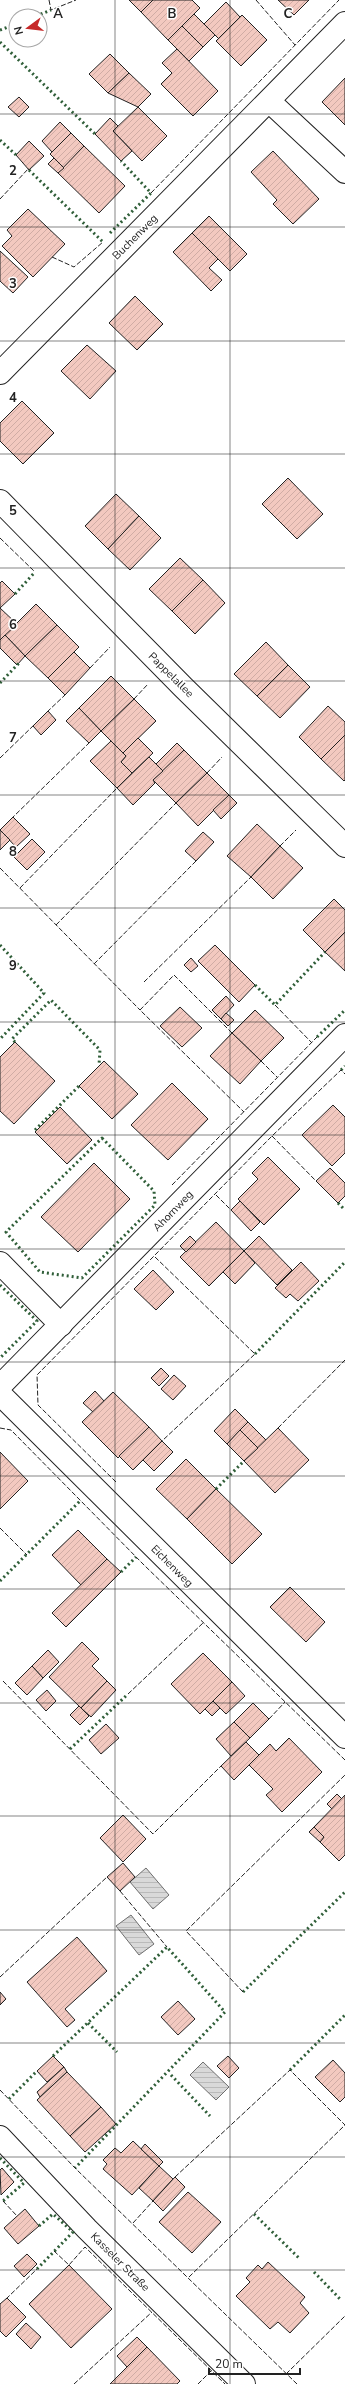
<svg xmlns="http://www.w3.org/2000/svg" width="345" height="2384" font-family="'Nunito Sans',sans-serif">
  <style>
    .water { fill: url(#water-rules); stroke: #6f6f6f }
    .building { fill: url(#building-hatch); stroke: #222 }
    .lines { fill: none; stroke-linecap: round; stroke-linejoin: round }
    .minor-casing { stroke: #222; stroke-width: 24 }
    .minor { stroke: #fff; stroke-width: 22 }
    .hedge { stroke: #2f5e38; stroke-width: 3; stroke-dasharray: 2 3; stroke-linecap: butt }
    .fence { stroke: #222; stroke-width: 1; stroke-dasharray: 5 2; stroke-linecap: butt }
    .grid { fill: none; stroke: #222; stroke-width: 1; stroke-opacity: 0.55 }
    .labels { text-anchor: middle; dominant-baseline: central; stroke-width: 3; stroke-linejoin: round; paint-order: stroke }
    .street-label { font-size: 11px; fill: #222; stroke: #fff }
    .grid-label { font-size: 13px; text-anchor: middle; font-weight: bold; fill: #222; stroke: #fff; stroke-width: 3; stroke-linejoin: round; paint-order: stroke }
  </style>
  <defs>
    <pattern id="water-rules" width="6" height="5" patternUnits="userSpaceOnUse"><rect width="6" height="5" fill="#d9d9d9"/><path d="M0 2.5h6" fill="none" stroke="#bababa"/></pattern>
    <pattern id="building-hatch" width="6" height="6" patternUnits="userSpaceOnUse"><rect width="6" height="6" fill="#f3c9c0"/><path d="M-1 1l2-2M0 6l6-6M5 7l2-2" fill="none" stroke="#d0aca5"/></pattern>
  </defs>
  <rect width="100%" height="100%" fill="#fff"/>
  <!-- water -->
  <g class="water">
    <path d="M146,1868L169,1895L153,1909L130,1882Z"/>
    <path d="M131,1915L154,1944L139,1955L116,1926Z"/>
    <path d="M203,2062L229,2087L216,2100L190,2075Z"/>
  </g>
  <!-- building -->
  <g class="building">
    <path d="M129,0H153L141,12Z"/>
    <path d="M153,0H192L200,8L168,40L141,12Z"/>
    <path d="M278,0H309L294,15Z"/>
    <path d="M226,2L240,17L219,39L204,24Z"/>
    <path d="M194,14L215,35L203,47L182,26Z"/>
    <path d="M242,15L267,40L241,66L216,41Z"/>
    <path d="M182,26L203,47L189,61L168,40Z"/>
    <path d="M177,49L218,91L193,116L161,84L172,73L162,63Z"/>
    <path d="M110,54L129,73L108,93L89,74Z"/>
    <path d="M129,73L151,94L138,107L108,93Z"/>
    <path d="M345,78V125L322,102Z"/>
    <path d="M19,97L29,107L19,117L8,107Z"/>
    <path d="M138,107L167,136L142,161L113,131Z"/>
    <path d="M110,118L118,126L113,131L132,151L121,161L95,134Z"/>
    <path d="M60,122L71,133L52,152L42,141Z"/>
    <path d="M71,133L84,146L64,168L50,154Z"/>
    <path d="M29,141L44,156L29,170L16,155Z"/>
    <path d="M84,146L125,186L99,213L58,173Z"/>
    <path d="M273,151L319,199L293,224L273,204L277,200L251,172Z"/>
    <path d="M54,158L64,168L58,173L48,164Z"/>
    <path d="M28,209L65,244L33,277L2,246L12,236L7,230Z"/>
    <path d="M209,216L247,254L230,271L192,233Z"/>
    <path d="M192,233L218,259L209,268L222,280L211,291L173,252Z"/>
    <path d="M0,251L28,277L13,293L0,281Z"/>
    <path d="M135,296L163,324L137,350L109,323Z"/>
    <path d="M87,345L116,371L90,399L61,371Z"/>
    <path d="M22,401L54,433L23,464L0,441V423Z"/>
    <path d="M288,478L323,514L297,539L262,504Z"/>
    <path d="M116,494L139,516L108,549L85,526Z"/>
    <path d="M139,516L161,538L130,570L108,549Z"/>
    <path d="M180,558L203,580L172,611L149,589Z"/>
    <path d="M203,580L225,603L195,634L172,611Z"/>
    <path d="M2,581L15,594L0,608V583Z"/>
    <path d="M36,604L57,625L25,656L5,635Z"/>
    <path d="M0,608L17,624L0,640Z"/>
    <path d="M57,625L79,647L48,678L25,656Z"/>
    <path d="M5,635L25,656L17,665L0,648V640Z"/>
    <path d="M266,642L288,665L257,696L234,674Z"/>
    <path d="M74,652L90,668L65,695L48,678Z"/>
    <path d="M288,665L310,687L280,718L257,696Z"/>
    <path d="M111,676L134,699L101,731L79,708Z"/>
    <path d="M134,699L156,721L123,753L101,731Z"/>
    <path d="M328,706L345,722V735L321,759L299,737Z"/>
    <path d="M79,708L101,731L89,743L66,721Z"/>
    <path d="M48,711L56,720L41,735L33,726Z"/>
    <path d="M345,735V780L344,781L321,759Z"/>
    <path d="M138,738L153,753L132,773L121,762L126,756L123,753Z"/>
    <path d="M111,741L126,756L121,762L132,773L117,788L90,761Z"/>
    <path d="M177,743L184,750L163,771L156,764Z"/>
    <path d="M184,750L207,773L176,803L153,780Z"/>
    <path d="M149,757L163,771L153,780L155,783L133,805L117,788Z"/>
    <path d="M207,773L229,795L198,826L176,803Z"/>
    <path d="M229,795L237,803L221,819L213,810Z"/>
    <path d="M13,817L30,834L16,847L0,830Z"/>
    <path d="M257,824L280,846L251,877L227,856Z"/>
    <path d="M0,830L10,840L0,850Z"/>
    <path d="M203,832L214,842L196,861L185,851Z"/>
    <path d="M32,839L45,852L27,870L14,857Z"/>
    <path d="M280,846L303,868L273,899L251,877Z"/>
    <path d="M334,899L345,910V932L325,952L303,930Z"/>
    <path d="M345,932V971L325,952Z"/>
    <path d="M215,945L255,985L239,1002L198,961Z"/>
    <path d="M191,958L198,966L191,972L184,965Z"/>
    <path d="M226,996L234,1005L221,1019L212,1010Z"/>
    <path d="M180,1007L202,1028L182,1047L160,1026Z"/>
    <path d="M255,1010L284,1038L261,1061L232,1033Z"/>
    <path d="M226,1013L234,1020L228,1026L221,1019Z"/>
    <path d="M232,1033L261,1061L240,1084L210,1056Z"/>
    <path d="M15,1042L55,1081L14,1124L0,1111V1057Z"/>
    <path d="M104,1061L138,1094L112,1119L79,1086Z"/>
    <path d="M172,1083L208,1119L168,1160L131,1125Z"/>
    <path d="M333,1105L345,1117V1153L332,1166L302,1135Z"/>
    <path d="M60,1107L92,1140L67,1164L35,1132Z"/>
    <path d="M268,1157L300,1189L264,1225L238,1199L258,1179L252,1173Z"/>
    <path d="M94,1163L130,1199L78,1252L41,1217Z"/>
    <path d="M330,1168L345,1183V1196L338,1203L316,1181Z"/>
    <path d="M240,1201L260,1222L251,1231L231,1210Z"/>
    <path d="M216,1222L244,1251L209,1286L180,1257Z"/>
    <path d="M190,1236L196,1242L186,1252L180,1246Z"/>
    <path d="M259,1236L292,1270L277,1285L244,1251Z"/>
    <path d="M244,1251L255,1263L235,1284L223,1272Z"/>
    <path d="M301,1262L319,1281L298,1301L290,1294L286,1298L275,1288Z"/>
    <path d="M153,1270L174,1292L156,1310L134,1289Z"/>
    <path d="M161,1368L169,1376L159,1386L151,1378Z"/>
    <path d="M174,1375L186,1386L173,1400L161,1389Z"/>
    <path d="M95,1391L104,1401L93,1412L83,1403Z"/>
    <path d="M113,1392L149,1427L118,1458L82,1422Z"/>
    <path d="M235,1409L248,1422L227,1444L214,1431Z"/>
    <path d="M248,1422L266,1440L258,1448L240,1430Z"/>
    <path d="M149,1427L162,1441L133,1470L119,1456Z"/>
    <path d="M278,1428L309,1460L275,1493L244,1461Z"/>
    <path d="M240,1430L258,1448L244,1461L227,1444Z"/>
    <path d="M162,1441L173,1452L154,1471L143,1460Z"/>
    <path d="M0,1452L28,1481L0,1509Z"/>
    <path d="M186,1459L216,1489L187,1519L156,1489Z"/>
    <path d="M216,1489L262,1534L232,1564L187,1519Z"/>
    <path d="M78,1530L107,1559L81,1585L52,1555Z"/>
    <path d="M107,1559L121,1572L66,1627L52,1613Z"/>
    <path d="M290,1587L325,1622L306,1642L270,1607Z"/>
    <path d="M82,1642L99,1659L92,1666L107,1681L81,1708L49,1677Z"/>
    <path d="M48,1650L59,1662L43,1678L32,1666Z"/>
    <path d="M203,1653L232,1682L200,1714L171,1684Z"/>
    <path d="M32,1666L43,1678L27,1695L15,1683Z"/>
    <path d="M107,1681L116,1690L91,1717L81,1708Z"/>
    <path d="M232,1682L245,1696L226,1714L213,1701Z"/>
    <path d="M47,1690L56,1701L46,1711L36,1700Z"/>
    <path d="M213,1701L220,1708L212,1716L205,1709Z"/>
    <path d="M253,1703L269,1719L250,1738L234,1722Z"/>
    <path d="M79,1706L89,1716L80,1725L70,1715Z"/>
    <path d="M234,1722L250,1738L231,1756L216,1739Z"/>
    <path d="M106,1724L119,1738L101,1754L89,1740Z"/>
    <path d="M289,1738L322,1772L282,1812L266,1795L273,1789L249,1765L270,1744L276,1751Z"/>
    <path d="M246,1742L259,1755L234,1780L221,1766Z"/>
    <path d="M337,1794L342,1799L332,1809L327,1804Z"/>
    <path d="M345,1795V1855L339,1861L320,1842L324,1837L314,1827Z"/>
    <path d="M123,1815L146,1839L123,1862L100,1838Z"/>
    <path d="M314,1827L324,1837L320,1842L309,1832Z"/>
    <path d="M123,1863L135,1877L120,1891L107,1877Z"/>
    <path d="M77,1937L107,1971L65,2009L75,2020L67,2027L27,1982Z"/>
    <path d="M0,1992L6,1999L0,2005Z"/>
    <path d="M178,2001L195,2019L178,2035L161,2017Z"/>
    <path d="M53,2056L64,2067L47,2082L37,2071Z"/>
    <path d="M228,2056L239,2068L229,2078L217,2066Z"/>
    <path d="M333,2060L345,2073V2097L340,2102L315,2077Z"/>
    <path d="M64,2067L67,2072L40,2097L37,2092Z"/>
    <path d="M67,2072L101,2107L70,2136L37,2100Z"/>
    <path d="M101,2107L116,2124L85,2152L70,2136Z"/>
    <path d="M133,2141L159,2166L132,2195L103,2169L107,2164L103,2160L115,2148L121,2153Z"/>
    <path d="M145,2144L163,2162L159,2166L141,2149Z"/>
    <path d="M159,2166L173,2179L153,2201L139,2188Z"/>
    <path d="M2,2168L14,2182L1,2195L0,2170Z"/>
    <path d="M175,2177L185,2187L163,2211L153,2201Z"/>
    <path d="M188,2192L221,2222L192,2253L159,2222Z"/>
    <path d="M25,2209L39,2226L18,2244L4,2228Z"/>
    <path d="M27,2254L37,2264L24,2277L14,2266Z"/>
    <path d="M268,2262L305,2297L300,2303L309,2313L290,2333L278,2322L270,2329L236,2296L250,2282L246,2278L258,2265L262,2269Z"/>
    <path d="M69,2265L112,2309L71,2348L29,2304Z"/>
    <path d="M7,2298L26,2317L6,2337L0,2331V2304Z"/>
    <path d="M26,2323L41,2337L31,2349L16,2334Z"/>
    <path d="M137,2337L147,2347L127,2367L117,2356Z"/>
    <path d="M147,2347L180,2381L177,2384H110Z"/>
  </g>
  <g class="lines">
    <!-- minor casing -->
    <g class="minor-casing">
      <g id="minor">
        <path d="M269,101L345,172"/>
        <path d="M0,373L345,23"/>
        <path d="M0,501L183,687L345,846"/>
        <path d="M0,1263L61,1325"/>
        <path d="M0,1386L345,1035"/>
        <path d="M0,1394L345,1737"/>
        <path d="M0,2137L87,2229L244,2384"/>
      </g>
    </g>
    <!-- minor -->
    <use href="#minor" class="minor"/>
    <!-- hedge -->
    <g class="hedge">
      <path d="M36,16L51,10"/>
      <path d="M0,30L16,24"/>
      <path d="M0,42L95,134"/>
      <path d="M0,140L16,155"/>
      <path d="M29,170L103,242"/>
      <path d="M110,233L151,193L121,161"/>
      <path d="M15,594L35,572"/>
      <path d="M0,683L19,663"/>
      <path d="M0,945L44,993L0,1039"/>
      <path d="M255,985L275,1005L325,952"/>
      <path d="M317,1037L345,1010"/>
      <path d="M15,1042L12,1039L51,1000L100,1050L99,1065"/>
      <path d="M341,1070L345,1066"/>
      <path d="M35,1130L79,1086"/>
      <path d="M102,1138L154,1191L155,1205L82,1278L40,1272L6,1232Z"/>
      <path d="M338,1203L345,1210"/>
      <path d="M0,1285L37,1321L0,1358"/>
      <path d="M255,1354L345,1262"/>
      <path d="M216,1489L244,1461"/>
      <path d="M121,1572L136,1557"/>
      <path d="M0,1581L80,1501"/>
      <path d="M70,1749L128,1694"/>
      <path d="M243,1992L345,1892"/>
      <path d="M88,2023L117,2052"/>
      <path d="M53,2056L167,1947L225,2012L75,2168"/>
      <path d="M290,2070L345,2015"/>
      <path d="M171,2075L210,2116"/>
      <path d="M9,2099L37,2071"/>
      <path d="M0,2158L24,2183L3,2201"/>
      <path d="M254,2214L300,2259"/>
      <path d="M37,2269L73,2232L53,2214L39,2226"/>
      <path d="M314,2272L340,2299"/>
    </g>
    <!-- fence -->
    <g class="fence">
      <path d="M49,0L51,10L76,0"/>
      <path d="M256,0L295,45"/>
      <path d="M151,193L339,0"/>
      <path d="M0,199L29,168"/>
      <path d="M52,257L74,267L103,242"/>
      <path d="M0,538L35,572"/>
      <path d="M90,668L110,647"/>
      <path d="M134,699L148,684"/>
      <path d="M47,712L65,695"/>
      <path d="M0,758L35,724"/>
      <path d="M207,773L222,757"/>
      <path d="M11,819L89,743"/>
      <path d="M280,846L296,830"/>
      <path d="M0,868L140,1010"/>
      <path d="M20,888L117,788"/>
      <path d="M56,925L176,803"/>
      <path d="M94,964L196,861"/>
      <path d="M144,982L251,877"/>
      <path d="M275,1005L312,1043"/>
      <path d="M232,1033L174,975L140,1010L244,1112"/>
      <path d="M261,1061L277,1077"/>
      <path d="M272,1136L316,1181"/>
      <path d="M172,1185L317,1037"/>
      <path d="M216,1195L231,1210"/>
      <path d="M155,1257L255,1354L162,1441"/>
      <path d="M0,1428L11,1430L144,1565L345,1760"/>
      <path d="M278,1428L345,1360"/>
      <path d="M116,1482L38,1405L37,1375L272,1136L341,1070L345,1074"/>
      <path d="M0,1528L27,1555"/>
      <path d="M3,1681L153,1834L221,1766"/>
      <path d="M128,1694L203,1623"/>
      <path d="M269,1719L285,1702"/>
      <path d="M120,1891L167,1947"/>
      <path d="M0,1977L107,1877"/>
      <path d="M243,1992L186,1931L345,1775"/>
      <path d="M0,2090L75,2168L297,2384"/>
      <path d="M175,2177L290,2070L345,2125"/>
      <path d="M3,2201L17,2216"/>
      <path d="M133,2223L153,2201"/>
      <path d="M54,2251L69,2265L85,2247L225,2384"/>
      <path d="M189,2277L345,2125"/>
      <path d="M6,2299L37,2269"/>
      <path d="M286,2374L345,2316"/>
      <path d="M74,2384L152,2312"/>
      <path d="M198,2384L212,2370"/>
    </g>
  </g>
  <!-- grid -->
  <path class="grid" d="M115,0V2384M230,0V2384M0,114H345M0,227H345M0,341H345M0,454H345M0,568H345M0,681H345M0,795H345M0,908H345M0,1022H345M0,1135H345M0,1249H345M0,1362H345M0,1476H345M0,1589H345M0,1703H345M0,1816H345M0,1930H345M0,2043H345M0,2157H345M0,2270H345"/>
  <g class="labels">
    <!-- street labels -->
    <g class="street-label">
      <text transform="translate(135 237) rotate(-45)">Buchenweg</text>
      <text transform="translate(171 675) rotate(45)">Pappelallee</text>
      <text transform="translate(173 1211) rotate(-46)">Ahornweg</text>
      <text transform="translate(172 1566) rotate(45)">Eichenweg</text>
      <text transform="translate(120 2262) rotate(45)">Kasseler Straße</text>
    </g>
  </g>
  <g class="grid-label">
    <text x="58" y="18">A</text>
    <text x="172" y="18">B</text>
    <text x="288" y="18">C</text>
    <text x="13" y="175">2</text>
    <text x="13" y="288">3</text>
    <text x="13" y="402">4</text>
    <text x="13" y="515">5</text>
    <text x="13" y="629">6</text>
    <text x="13" y="742">7</text>
    <text x="13" y="856">8</text>
    <text x="13" y="970">9</text>
  </g>
  <!-- north arrow -->
  <g transform="translate(28 28) rotate(255)"><circle r="19" fill="#ffffff" stroke="#a7a7a7"/>
  <path d="M0-3L7 15L0 10L-7 15Z" fill="#c62828"/>
  <text y="-6" font-size="11" font-weight="bold" text-anchor="middle" fill="#222222">N</text>
  </g>
  <!-- scale -->
  <path d="M209 2368v6h91v-6" fill="none" stroke="#222222" stroke-width="2"/>
  <text x="215" y="2368" font-size="12" fill="#222222" stroke="#ffffff" stroke-width="3" paint-order="stroke">20 m</text>
</svg>
